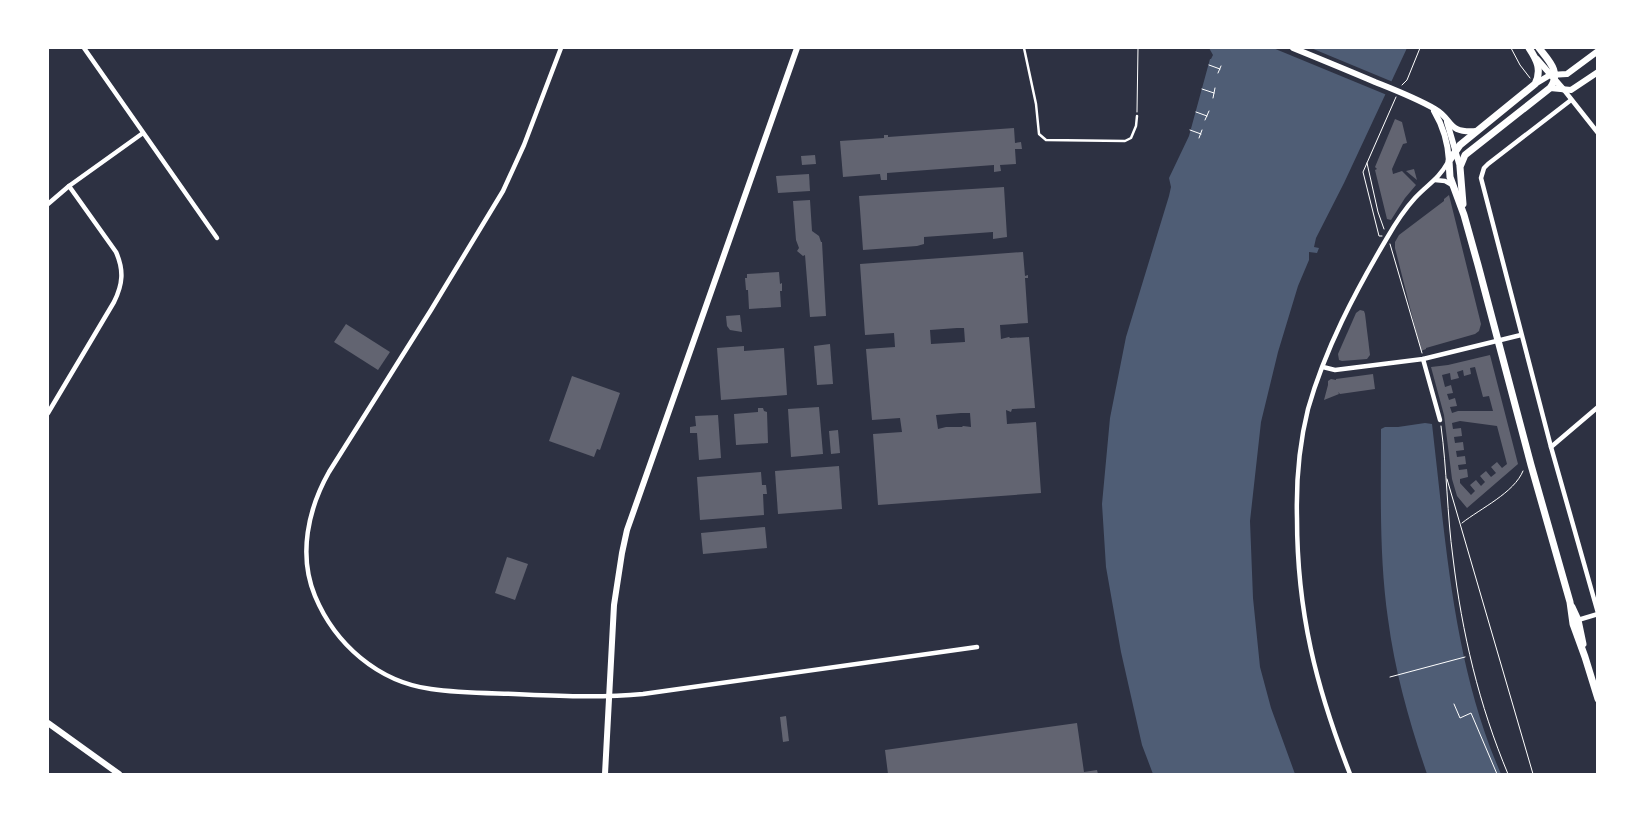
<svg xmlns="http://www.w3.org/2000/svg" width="1645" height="822" font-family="Signika,sans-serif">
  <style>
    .water { fill: #4f5d75 }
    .pier { fill: #2d3142 }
    .building { fill: #626471; fill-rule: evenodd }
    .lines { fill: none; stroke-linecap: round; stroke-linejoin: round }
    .path { stroke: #fff; stroke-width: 1 }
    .service { stroke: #fff; stroke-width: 2.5 }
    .minor { stroke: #fff; stroke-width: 4.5 }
    .secondary { stroke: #fff; stroke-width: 6 }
    .primary { stroke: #fff; stroke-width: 7 }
  </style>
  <rect width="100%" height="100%" fill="#2d3142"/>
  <!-- water -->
  <g class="water">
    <path d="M1209,48H1407L1344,183L1316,238L1314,247L1319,248L1317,253L1309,252V260L1298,286L1278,352L1261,422L1250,521L1253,598L1260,667L1271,708L1295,774H1153L1142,745L1121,652L1106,567L1102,504L1110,418L1126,337L1169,196L1171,187L1169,178L1189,136L1210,59H1211L1213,55Z"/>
    <path d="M1425,423L1432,424C1446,543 1453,664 1501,774H1427C1410,724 1395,673 1388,619C1379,556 1381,492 1381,429L1385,427H1398Z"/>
  </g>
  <!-- pier -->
  <path class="pier" d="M1273,48H1311L1393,82L1387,95Z"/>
  <!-- building -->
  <g class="building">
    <path d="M1395,119L1402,122L1407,143L1403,144L1392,169L1393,174L1402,171L1416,185L1405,198L1391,220L1387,219L1375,170L1377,169L1375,167Z"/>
    <path d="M1014,128L1015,143L1021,142L1022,149H1015L1016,164L1000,165L1001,171L994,172V165L887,173V180H881L880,174L843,177L840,141L884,138V135H888V137Z"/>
    <path d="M815,155L816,164L802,165L801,156Z"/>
    <path d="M1414,169L1417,180L1406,171Z"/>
    <path d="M809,174L810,191L778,193L776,176Z"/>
    <path d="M1004,187L1007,237L993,239V232L924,237V244L917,246L863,250L859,196Z"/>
    <path d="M1449,195L1481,324L1479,331L1475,334L1426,348V349L1421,351L1395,248V242L1399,235L1444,201V199Z"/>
    <path d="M810,200L812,231L819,236L821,242H822L826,316L810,317L805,255L803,256L797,251L799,248L796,240L793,201Z"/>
    <path d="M1023,252L1025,276L1028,275V278H1025L1028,323L1000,325L1001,339L1009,337L1010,338L1029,337L1035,408L1012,409L1011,412L1006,410L1007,424L1036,422L1041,493L878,505L873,434L902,432L900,418L872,420L866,349L895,347L894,333L865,335L860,264ZM957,328H964L965,342L931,344L930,330ZM961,413H970L971,427L963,426L962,427H946L938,429L936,415Z"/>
    <path d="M779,272L780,284L782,283V291H780L781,307L749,309L748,290H746L745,278H747V274Z"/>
    <path d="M1360,310L1364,311L1365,314L1370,355L1367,359L1342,361L1339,360L1338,354L1356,313Z"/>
    <path d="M740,315L742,332L730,330L727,326L726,316Z"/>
    <path d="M346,324L390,352L378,370L334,342Z"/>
    <path d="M830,344L833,384L817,385L814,346Z"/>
    <path d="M744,346V351L784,348L787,395L721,400L717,348Z"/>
    <path d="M1490,355L1518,464L1467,508L1457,496L1452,479L1444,415L1431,367L1448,365ZM1475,367L1483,397L1489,396L1493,411H1458L1452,413L1450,407L1457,406L1455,398L1449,400L1447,394L1453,393L1451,385L1445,387L1442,375L1450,373L1451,380L1459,378L1457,372L1463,370L1464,376L1471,374L1470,368ZM1460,421L1497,426L1507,464L1502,468L1497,462L1491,467L1496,473L1491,477L1486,471L1480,476L1485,482L1481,486L1476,480L1470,485L1475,491L1471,495L1460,483V479L1468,477L1467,469L1459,470L1458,465L1466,464L1465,456L1457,457L1456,451L1464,450L1463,442L1455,443L1454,437L1462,436L1461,428L1453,429L1452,423Z"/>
    <path d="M1373,374L1375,389L1340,394L1338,392L1339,394L1324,400L1328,385V381L1331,379L1336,380V379Z"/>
    <path d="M572,376L620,393L600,450L597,449L594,457L549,441Z"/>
    <path d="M819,407L823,454L791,457L788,409Z"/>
    <path d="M758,408H763L764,411L767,412L768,443L736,445L734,414L758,412Z"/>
    <path d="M718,415L721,458L699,460L697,433H690V427L696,426L695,416Z"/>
    <path d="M838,430L840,453L831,454L829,431Z"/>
    <path d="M839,466L842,509L778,514L775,471Z"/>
    <path d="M761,472L762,485H766L767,494H763L764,515L700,520L697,477Z"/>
    <path d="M765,527L767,548L703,554L701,533Z"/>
    <path d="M507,557L528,564L515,600L495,593Z"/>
    <path d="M786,716L789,741L783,742L780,717Z"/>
    <path d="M1077,723L1084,772L1097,770L1098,774H888L885,750Z"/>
  </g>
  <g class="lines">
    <!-- path -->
    <g class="path">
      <path d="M1511,48L1520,65L1530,78"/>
      <path d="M1209,65L1220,69"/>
      <path d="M1218,73L1221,66"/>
      <path d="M1402,85L1407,80L1420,48"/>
      <path d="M1202,89L1214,93"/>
      <path d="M1213,98L1215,88"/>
      <path d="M1137,112L1138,48"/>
      <path d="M1196,112L1207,116"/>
      <path d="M1205,120L1209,111"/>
      <path d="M1190,130L1201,134"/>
      <path d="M1199,138L1202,130"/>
      <path d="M1367,163L1378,212L1384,229"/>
      <path d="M1382,236H1379L1363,172L1396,97"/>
      <path d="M1390,244L1422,353"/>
      <path d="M1441,426C1447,470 1447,514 1453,558C1462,633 1479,705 1508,774"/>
      <path d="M1447,479L1533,774"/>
      <path d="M1462,523C1481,508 1514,493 1523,471"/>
      <path d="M1390,677L1465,657"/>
      <path d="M1454,704L1460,718L1471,713L1497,774"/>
    </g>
    <!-- service -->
    <path class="service" d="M1024,48L1036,104L1039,134L1046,140L1125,141L1131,138L1136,126L1137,116"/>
    <!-- minor -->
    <g class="minor">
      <path d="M84,48L217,238"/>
      <path d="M561,48L524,145L503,191L431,310L329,472C308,509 298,555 315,596C335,644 378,682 431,689C458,693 486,693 514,694C557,696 600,698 643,694L977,647"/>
      <path d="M1564,90L1598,133"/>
      <path d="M1571,100L1488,164L1484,168L1481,178L1551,447L1598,613"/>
      <path d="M1435,180L1445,181L1452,185"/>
      <path d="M48,204L69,186L143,133"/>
      <path d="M1423,359L1440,420"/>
      <path d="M1323,367L1335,370L1423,359L1521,335"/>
      <path d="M48,413L114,302C123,284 124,270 116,252L69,186"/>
      <path d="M1551,447L1598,407"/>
      <path d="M1578,620L1598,614"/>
      <path d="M1350,774C1316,687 1297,612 1297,518C1296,481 1299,445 1308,409C1325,349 1355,292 1387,238C1395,224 1404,210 1415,198C1428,184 1438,180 1448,162"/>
    </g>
    <!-- secondary -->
    <g class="secondary">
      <path d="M1293,48C1320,59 1347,70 1375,82C1395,90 1416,98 1435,109C1454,120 1446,133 1476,131"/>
      <path d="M1537,59L1563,89"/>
      <path d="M1535,84L1550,75L1567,74L1598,51"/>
      <path d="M1550,88L1571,90L1598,72"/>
      <path d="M1434,111C1443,126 1448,143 1449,161"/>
      <path d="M1447,122L1460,167"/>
      <path d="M48,723L119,774"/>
      <path d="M605,774L614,605L622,553L627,530L797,48"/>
    </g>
    <!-- primary -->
    <g class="primary">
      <path d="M1529,48C1537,60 1542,70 1535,84L1460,145L1449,161L1450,177L1464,215L1478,265L1531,465L1570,602L1573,624L1585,657L1598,699"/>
      <path d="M1463,204L1460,167L1465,155L1550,88C1562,72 1548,60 1539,48"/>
      <path d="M1572,607L1578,620L1583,644"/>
    </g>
  </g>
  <!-- border -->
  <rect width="1645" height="822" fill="none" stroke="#ffffff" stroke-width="98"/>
</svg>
